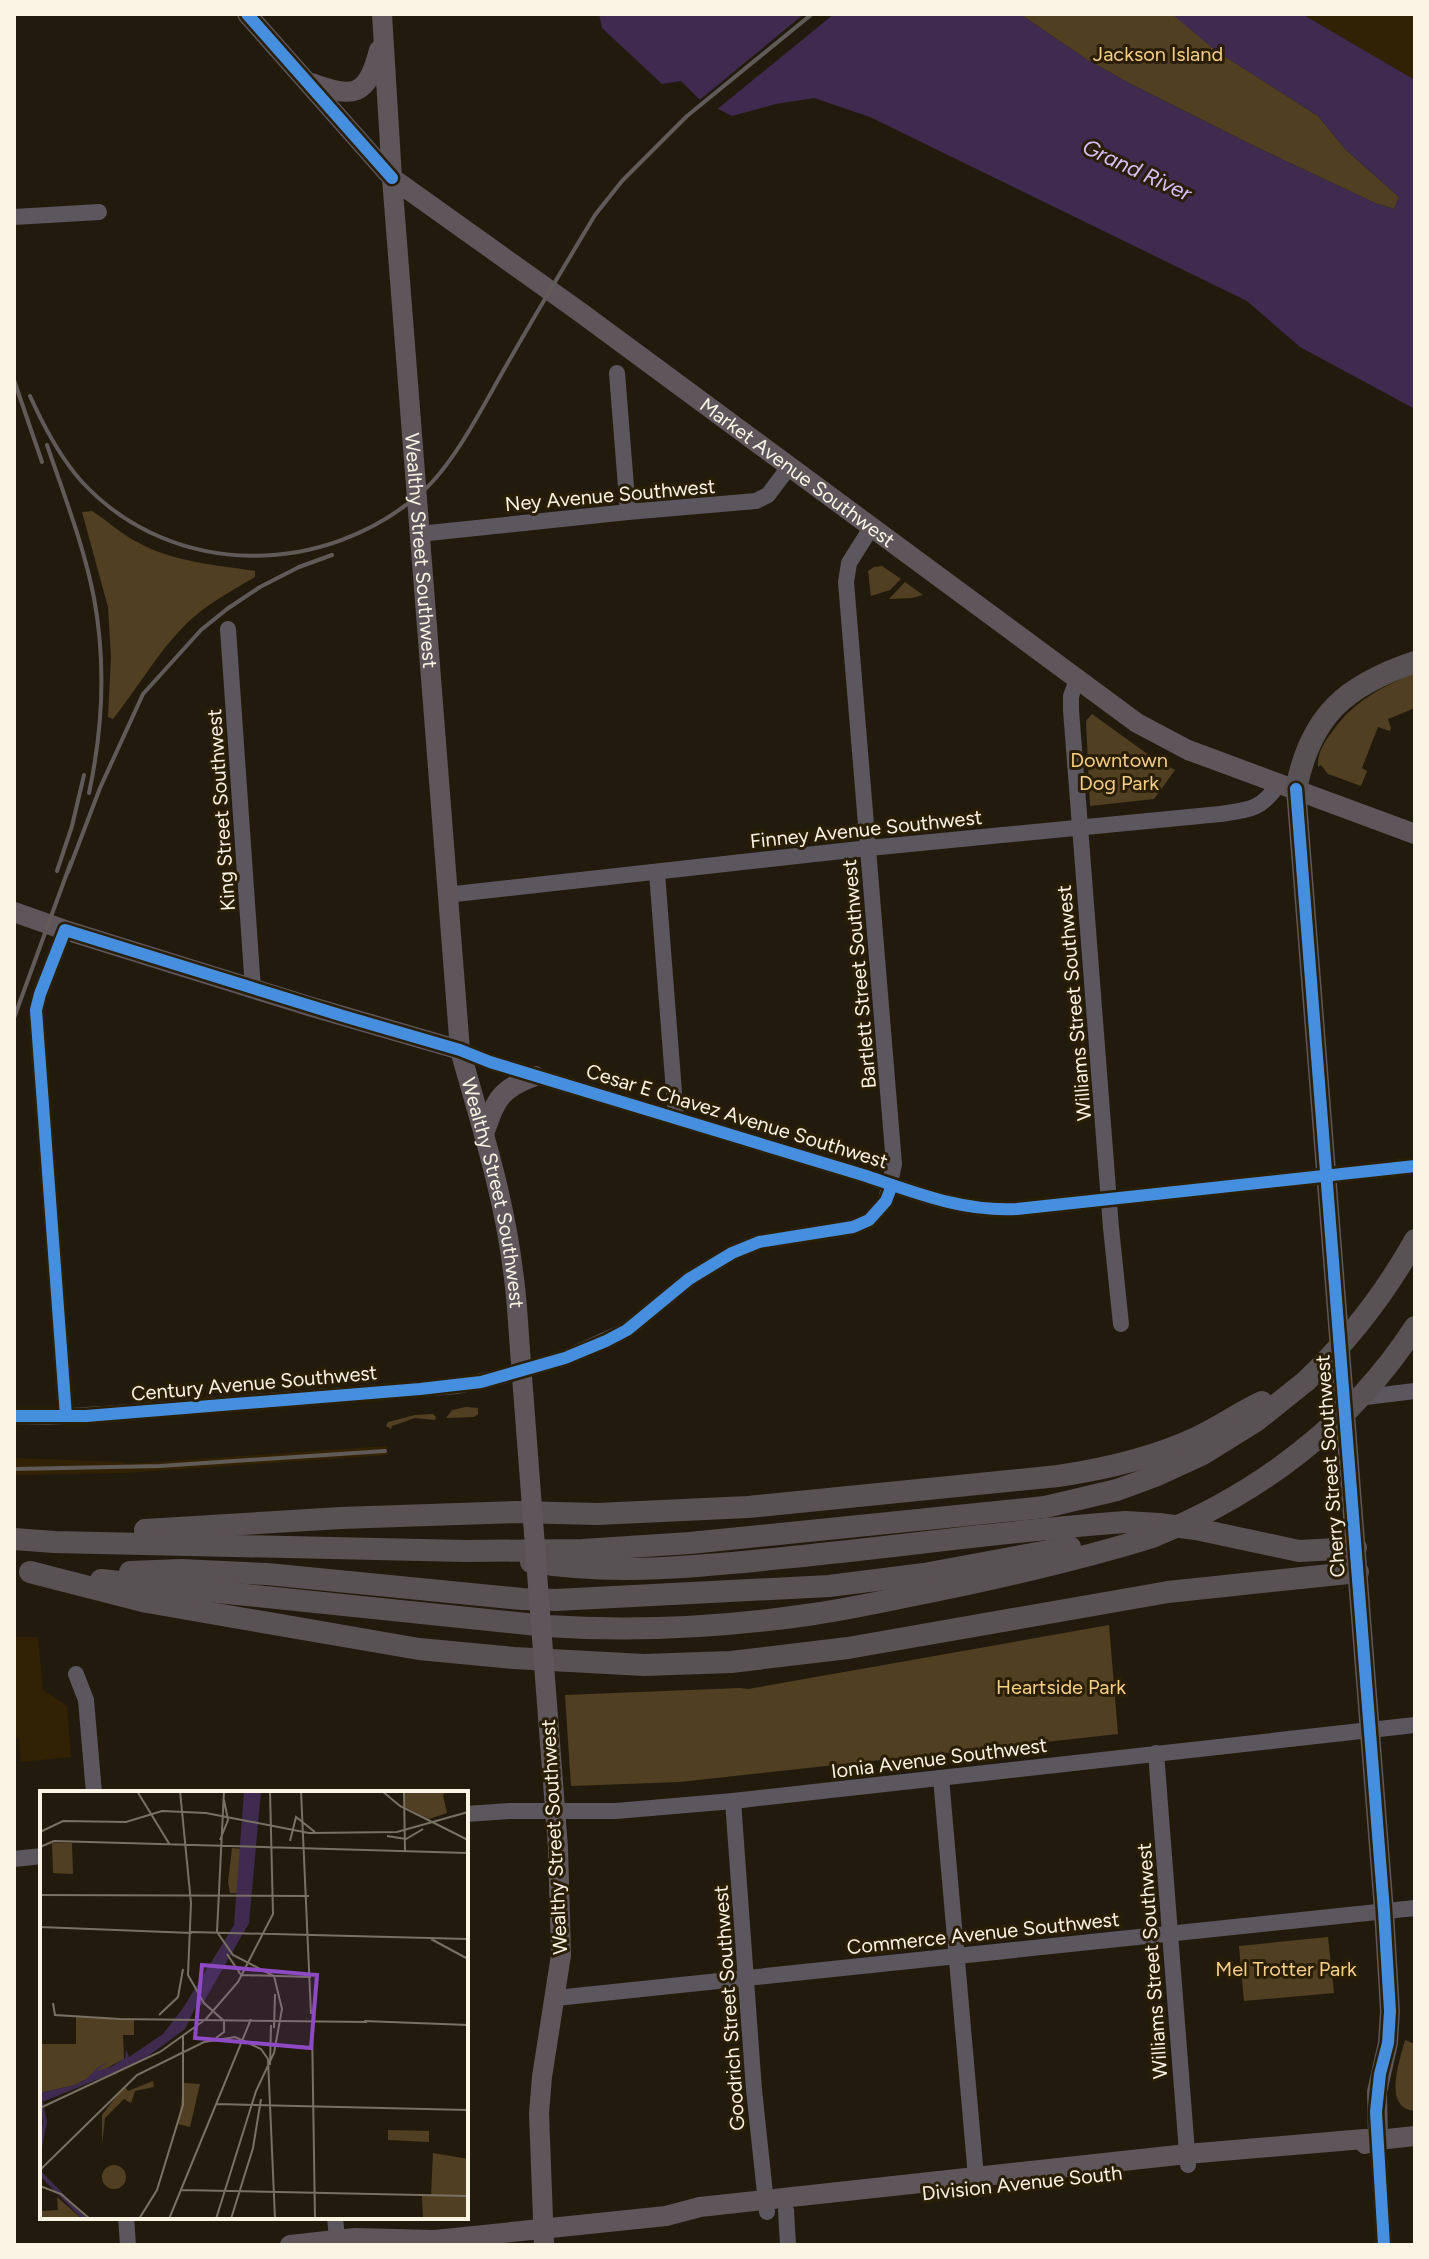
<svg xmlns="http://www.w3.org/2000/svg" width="1429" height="2259" font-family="Figtree,sans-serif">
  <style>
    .built { fill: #312203 }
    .green { fill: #504021 }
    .water { fill: #3e2b4f }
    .pier { fill: #221b0d }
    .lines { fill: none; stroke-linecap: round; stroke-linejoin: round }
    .minor { stroke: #5c565f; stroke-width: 16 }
    .major { stroke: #5e565a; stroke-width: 20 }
    .highway { stroke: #595254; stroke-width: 22 }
    .rail { stroke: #605b58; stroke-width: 4 }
    .major-bridge { stroke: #5e565a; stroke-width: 20 }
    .highway-bridge { stroke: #595254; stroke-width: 22 }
    .cycleway-casing { stroke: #2a1e05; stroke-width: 17 }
    .cycleway { stroke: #468fdf; stroke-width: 12 }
    .labels { text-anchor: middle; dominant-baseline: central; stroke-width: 6; stroke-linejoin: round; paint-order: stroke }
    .park-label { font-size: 20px; fill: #f5cf85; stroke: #2a1e05 }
    .street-label { font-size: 20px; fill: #fbf3e4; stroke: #2a1e05 }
    .water-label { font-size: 22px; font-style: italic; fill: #d8bff7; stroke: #2a1e05 }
    .inset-river { fill: none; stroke: #3e2b4f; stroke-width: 4 }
    .inset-road { fill: none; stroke: #797163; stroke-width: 2 }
    .view { fill: #8e4ac5; fill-opacity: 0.15; stroke: #8e4ac5; stroke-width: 4 }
    .inset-edge { fill: none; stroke: #fbf3e4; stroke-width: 4 }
  </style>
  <rect width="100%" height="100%" fill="#221b0d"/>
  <!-- built -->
  <g class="built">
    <path d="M1302,14H1415V80Z"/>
    <path d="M387,1446L388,1455L125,1473L14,1475V1458L124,1462L126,1464Z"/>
    <path d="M14,1637H38L43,1690L67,1706L71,1757L21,1762L19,1738H14Z"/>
  </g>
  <!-- green -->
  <g class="green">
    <path d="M1020,14H1172L1176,16L1215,50L1318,116L1346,150L1399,197L1394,209L1375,203L1250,144L1129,83L1086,59Z"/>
    <path d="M92,511C108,521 122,535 139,543C174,562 216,565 255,571V577C231,591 207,604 187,623C158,651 138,688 113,719L108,717L111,657L108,607L82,512Z"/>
    <path d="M882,566L901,579L890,590L871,596L868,571L874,567Z"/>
    <path d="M905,582L923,595L912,598L889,599Z"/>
    <path d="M1415,673V708L1388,719L1391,728L1390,731L1378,727L1362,768L1367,771L1361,786L1328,774L1321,765L1318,767C1317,754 1324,742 1332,732C1353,702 1381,687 1415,673Z"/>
    <path d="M1092,714L1153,758L1175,770L1154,799L1090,806L1086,721Z"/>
    <path d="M466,1407L478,1408V1414L474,1417L446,1418L452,1410Z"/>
    <path d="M433,1414L436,1417L435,1420L415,1418L392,1426L391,1429L386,1426L388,1422L415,1415Z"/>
    <path d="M1109,1625L1118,1734L680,1782L571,1786L565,1695L740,1688L748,1689Z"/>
    <path d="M1328,1937L1334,1993L1244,2001L1239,1946Z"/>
    <path d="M1405,2040L1415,2044V2111C1382,2108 1400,2060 1405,2040Z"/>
  </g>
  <!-- water -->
  <path class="water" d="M599,14H1020L1086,59L1129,83L1250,144L1375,203L1394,209L1399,197L1346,150L1318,116L1215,50L1172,14H1302L1415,80V409L1300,347L1247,301L870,117L814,98L776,104L732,116L699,99L681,81L662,84L602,28Z"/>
  <!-- pier -->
  <path class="pier" d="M804,14H834L715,111L697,102Z"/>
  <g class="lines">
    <!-- minor -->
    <g class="minor">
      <path d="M14,217L99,212"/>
      <path d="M617,373L628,512"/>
      <path d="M419,534L628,512L756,501L768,495L789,467"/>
      <path d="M228,629L253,989"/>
      <path d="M1077,680L1071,696V710L1111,1228L1121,1324"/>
      <path d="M657,873L676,1118"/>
      <path d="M446,895L869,848L1220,814C1249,810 1262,810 1279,783"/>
      <path d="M65,930L40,994L36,1010L66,1416"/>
      <path d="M460,1050L490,1062L863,1175C914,1192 962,1212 1017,1209L1415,1166"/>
      <path d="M1357,1398L1415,1391"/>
      <path d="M14,1416L47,1417L104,1414L457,1386L496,1378L565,1358L627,1330L689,1279L732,1253L759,1242L853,1227L869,1220L886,1201L894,1164L846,582L849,563L871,528"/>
      <path d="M76,1674L86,1700L94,1793"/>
      <path d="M1156,1753L1188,2165"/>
      <path d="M941,1778L977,2188"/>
      <path d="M733,1801L754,2090L767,2212"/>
      <path d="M466,1814L510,1811H616L733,1801L1415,1725"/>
      <path d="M14,1859L42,1856"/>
      <path d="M556,1998L1415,1908"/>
      <path d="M1378,2140L1384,2245"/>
      <path d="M786,2210L788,2245"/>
      <path d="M126,2217L128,2245"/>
      <path d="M335,2217L337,2239"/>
    </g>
    <!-- major -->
    <g class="major">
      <path id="s1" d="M247,14L392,178L580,312L1137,723L1188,750L1415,834"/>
      <path id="s2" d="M382,14L392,178L460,1050C480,1122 504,1195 513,1271C517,1297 518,1324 520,1350"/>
      <path d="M311,83C353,98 367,98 379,50"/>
      <path d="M1296,789L1384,1911L1390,2011L1388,2043L1377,2092L1378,2140"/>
      <path d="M14,912L65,930L312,1007L460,1050"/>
      <path d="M484,1134C496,1100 499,1089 535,1076"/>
      <path d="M1365,2144L1378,2140L1415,2136"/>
      <path d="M290,2245L355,2238L435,2240L666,2216L700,2207L1187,2154L1364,2139L1378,2140"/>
      <path d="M544,2245L539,2113L542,2077L561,1955L558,1848"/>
    </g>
    <!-- highway -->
    <g class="highway">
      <path d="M1296,789C1311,714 1347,685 1415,662"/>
      <path d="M145,1530L341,1518L516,1512L597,1514L748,1507L1058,1476C1105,1469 1153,1458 1196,1438C1219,1427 1239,1413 1262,1402"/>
      <path d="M14,1539L54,1542L466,1551L583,1550L690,1543L1045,1507L1117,1490L1155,1476L1203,1454L1256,1421L1306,1381"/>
      <path d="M531,1562C616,1576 706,1566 792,1557C903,1546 1014,1530 1126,1522L1159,1524L1196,1529L1299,1551L1356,1548"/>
      <path d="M30,1572L147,1602L419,1649L514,1658L644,1665L731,1662L848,1648L1168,1592L1358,1572"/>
      <path d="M130,1572L181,1570L267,1574L522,1599L556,1600L829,1586L924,1574L1070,1547"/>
      <path d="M101,1580L547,1626C637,1632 726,1627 814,1614C856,1608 898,1598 939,1590C1011,1575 1082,1559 1152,1537"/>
    </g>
    <!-- rail -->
    <g class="rail">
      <path d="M14,380L42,462"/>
      <path d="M30,396C44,427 60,458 83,483C174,580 326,577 422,492C455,463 484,404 506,366C535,315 565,265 595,215L622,181L687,116L812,14"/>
      <path d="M47,445C64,495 84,546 94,598C106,663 103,728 89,793"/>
      <path d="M57,871L72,826L84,775"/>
      <path d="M68,872L100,788L143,694L201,630L227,609L260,587L299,567L332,555"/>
      <path d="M14,1018L71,862"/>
      <path d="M14,1469L160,1466L385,1451"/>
    </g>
    <!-- major-bridge -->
    <path class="major-bridge" d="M520,1350L558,1848"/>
    <!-- highway-bridge -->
    <g class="highway-bridge">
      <path d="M1306,1381C1350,1339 1386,1292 1415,1240"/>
      <path d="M1152,1537C1258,1495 1353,1423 1415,1327"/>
    </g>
    <!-- cycleway casing -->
    <g class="cycleway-casing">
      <g id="cycleway">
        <path d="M247,14L392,178"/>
        <path d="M1296,789L1384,1911L1390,2011L1388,2043L1380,2074L1376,2112L1384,2245"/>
        <path d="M14,1416H86L420,1389L481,1382L565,1358L606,1341L627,1330L689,1279L732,1253L759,1242L853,1227L869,1220L886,1201L892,1185"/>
        <path d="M66,1416L36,1010L40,994L65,930L343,1016L460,1050L490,1062L863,1175C914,1192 962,1212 1017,1209L1415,1166"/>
      </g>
    </g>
    <!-- cycleway -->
    <use href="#cycleway" class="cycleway"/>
  </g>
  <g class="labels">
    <!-- park labels -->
    <g class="park-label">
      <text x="1158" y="54">Jackson Island</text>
      <text x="1119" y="760">Downtown<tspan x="1119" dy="23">Dog Park</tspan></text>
      <text x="1061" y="1687">Heartside Park</text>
      <text x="1286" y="1969">Mel Trotter Park</text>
    </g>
    <!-- street labels -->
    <g class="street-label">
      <text stroke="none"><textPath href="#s1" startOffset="720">Market Avenue Southwest</textPath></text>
      <text transform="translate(610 495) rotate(-5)">Ney Avenue Southwest</text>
      <text stroke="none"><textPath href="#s2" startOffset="538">Wealthy Street Southwest</textPath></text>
      <text transform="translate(221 810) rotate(-94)">King Street Southwest</text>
      <text transform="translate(866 829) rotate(-6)">Finney Avenue Southwest</text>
      <text transform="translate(859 974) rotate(-95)">Bartlett Street Southwest</text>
      <text transform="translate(1074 1003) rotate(-95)">Williams Street Southwest</text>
      <text transform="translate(737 1116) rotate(17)">Cesar E Chavez Avenue Southwest</text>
      <text stroke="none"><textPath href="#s2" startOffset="1186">Wealthy Street Southwest</textPath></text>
      <text transform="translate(254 1383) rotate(-5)">Century Avenue Southwest</text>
      <text transform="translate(1330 1466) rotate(-94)">Cherry Street Southwest</text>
      <text transform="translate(939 1758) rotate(-7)">Ionia Avenue Southwest</text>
      <text transform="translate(554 1837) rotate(-93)">Wealthy Street Southwest</text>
      <text transform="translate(983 1933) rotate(-6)">Commerce Avenue Southwest</text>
      <text transform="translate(1152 1961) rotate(-94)">Williams Street Southwest</text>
      <text transform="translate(729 2008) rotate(-94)">Goodrich Street Southwest</text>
      <text transform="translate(1022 2183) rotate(-6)">Division Avenue South</text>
    </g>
    <!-- water labels -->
    <g class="water-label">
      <text transform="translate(1137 170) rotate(25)">Grand River</text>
    </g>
  </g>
  <!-- overview -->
  <g transform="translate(40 1791)">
    <rect width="428" height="428" fill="#221b0d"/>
    <path d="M365,0H407L403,4L407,22L389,28L365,16ZM12,52H32L33,83L13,82ZM192,57L202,58L197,102H190L188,91ZM36,226L94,228V244H83L84,268L35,294L0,302V253H36ZM113,290L114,296L95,300L91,312L84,308L65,327L62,353V324L76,306L85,296L88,300ZM144,292L160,293L150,336L138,333ZM348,339L389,340V351L348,349ZM393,362L428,368V428H383L382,405H391ZM62 386a12 12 0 1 1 24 0a12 12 0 1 1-24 0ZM17,406L42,428H0V420L18,419Z" fill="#504021"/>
    <path d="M204,0H221L209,132L162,214L155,217L145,238L100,271L0,312V302L35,294L46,288L57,277L69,270L56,280L71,276L85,267L86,258L89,266L123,243L143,217L194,134Z" fill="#3e2b4f"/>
    <path class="inset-river" d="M0,307L5,331L0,356M0,382L45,428"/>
    <path class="inset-road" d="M97,0L130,54M140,0L151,112L148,184L164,212L184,230V241L176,247M261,0L271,223M342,0L360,15L428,49M364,0L365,60M0,41L23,30L86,31L122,20L166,22L269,42L357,41L428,21M347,45L366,48L383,38M180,49L188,29L184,9M250,50L256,26L275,41M0,56L14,50L428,62M1,104L269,105M0,136L152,142M151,141L428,148M391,148L428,168M187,163L201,184M201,184L271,186M13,212L15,224L80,228L327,231M119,224L138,206L143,178M324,230L428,234M272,235L275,428M234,237L235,203M230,274L231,234M176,313L428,319M0,317L120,261L166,228L198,191L233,123L230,0M0,379L97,284L164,251L195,246L221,258L228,268L235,428M0,395L21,403L50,428M141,399L428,405M99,428L117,399L143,314V245M129,428L211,228M176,428L216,300L234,262L242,218L234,185L193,164L177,141L184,0M191,428L213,357L221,308"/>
    <path class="view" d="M162,174L277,184L271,257L155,247Z"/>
    <rect width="428" height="428" class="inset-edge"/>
  </g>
  <!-- border -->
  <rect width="1429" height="2259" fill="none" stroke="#fbf3e4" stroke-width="32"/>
</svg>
